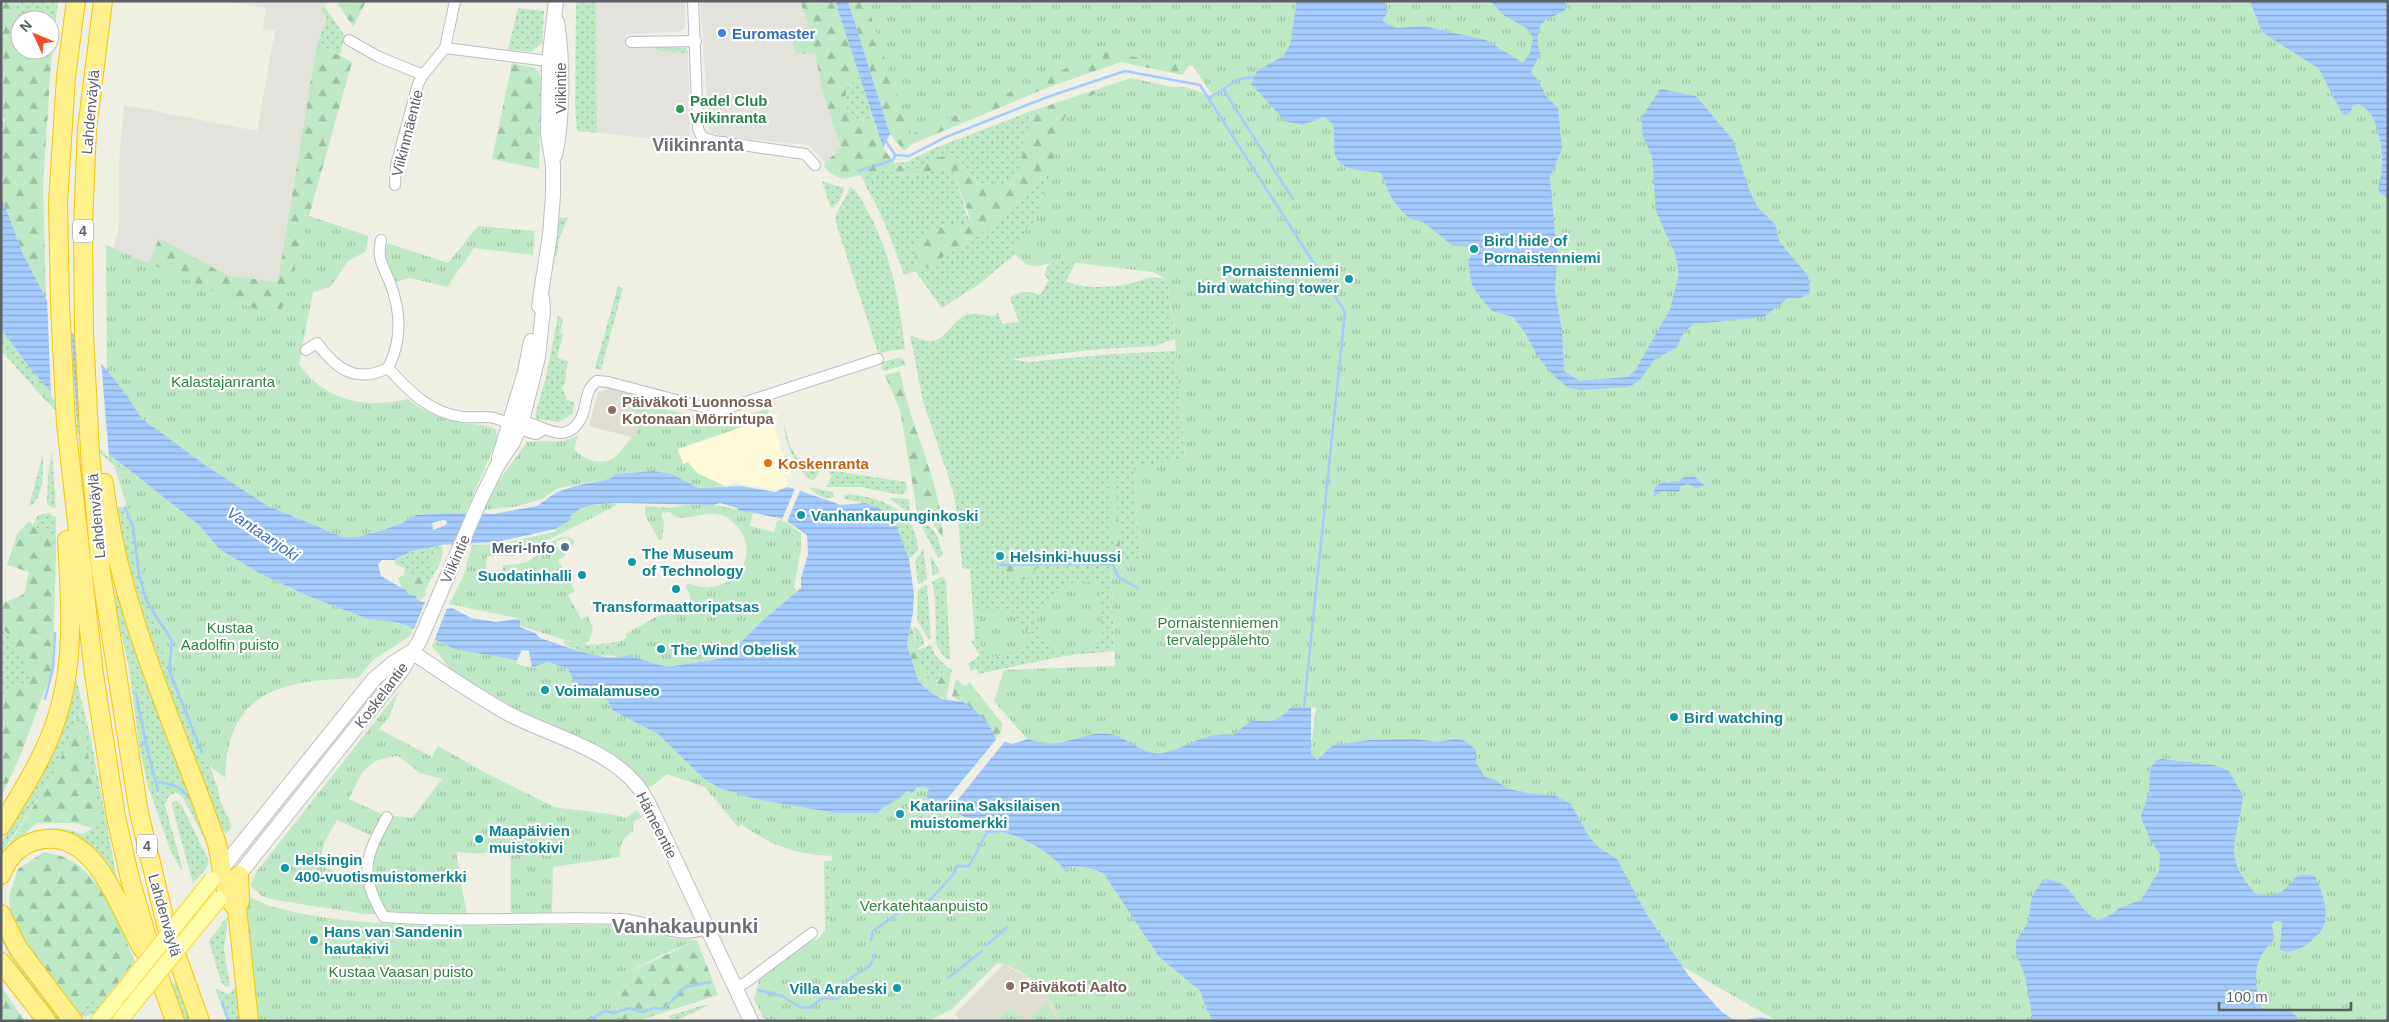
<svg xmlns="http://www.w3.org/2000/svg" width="2389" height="1022" font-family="Arial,sans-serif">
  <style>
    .commercial { fill: #fffbda }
    .industrial { fill: #e3e2dc }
    .education { fill: #e0ded3 }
    .grass { fill: url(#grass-dots) }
    .forest { fill: url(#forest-firs) }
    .wetland { fill: url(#wetland-marsh) }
    .park { fill: url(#park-tufts); fill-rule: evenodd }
    .water { fill: url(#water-rules); fill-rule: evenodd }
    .pier { fill: #f0efe4 }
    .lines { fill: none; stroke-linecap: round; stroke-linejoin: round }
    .stream { stroke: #a5ccff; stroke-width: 2.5 }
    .street-casing { stroke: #bcbdc4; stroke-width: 12 }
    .secondary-casing { stroke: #bdbfc6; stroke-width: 16 }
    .primary-casing { stroke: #fce151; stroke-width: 18 }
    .highway-casing { stroke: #f4c600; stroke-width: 20 }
    .street { stroke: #fff; stroke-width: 10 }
    .secondary { stroke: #fff; stroke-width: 14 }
    .primary { stroke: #fffcaa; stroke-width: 15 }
    .highway { stroke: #fff08c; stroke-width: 18 }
    .primary-bridge-casing { stroke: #fce151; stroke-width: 18; stroke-linecap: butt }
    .primary-bridge { stroke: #fffcaa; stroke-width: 15 }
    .shop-dot { fill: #3f7fe0; stroke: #fff; stroke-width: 2 }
    .leisure-dot { fill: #2e9e5b; stroke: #fff; stroke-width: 2 }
    .culture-dot { fill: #0f9aa8; stroke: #fff; stroke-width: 2 }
    .education-dot { fill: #8d6e63; stroke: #fff; stroke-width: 2 }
    .food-dot { fill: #e8710a; stroke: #fff; stroke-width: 2 }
    .service-dot { fill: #5c6f8a; stroke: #fff; stroke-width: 2 }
    .labels { text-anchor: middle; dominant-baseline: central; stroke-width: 4.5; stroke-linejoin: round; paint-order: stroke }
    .shield { fill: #fff; stroke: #8d8f94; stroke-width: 1 }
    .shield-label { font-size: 14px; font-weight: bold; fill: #5c5f66 }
    .shop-label { font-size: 15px; font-weight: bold; fill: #366cbe; stroke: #fff; text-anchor: start }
    .street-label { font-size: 15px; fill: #5c5f66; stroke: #fff }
    .leisure-label { font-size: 15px; font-weight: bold; fill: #27864d; stroke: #fff; text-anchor: start }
    .culture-label { font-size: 15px; font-weight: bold; fill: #0d838f; stroke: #fff; text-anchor: start }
    .park-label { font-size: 15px; fill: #2e833c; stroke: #fff }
    .education-label { font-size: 15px; font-weight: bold; fill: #785e54; stroke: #fff; text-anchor: start }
    .food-label { font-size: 15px; font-weight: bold; fill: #c56008; stroke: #fff; text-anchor: start }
    .service-label { font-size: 15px; font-weight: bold; fill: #4e5e75; stroke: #fff; text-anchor: end }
    .water-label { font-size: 16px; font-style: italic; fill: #3e71cc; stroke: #fff }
    .quarter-label { font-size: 18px; font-weight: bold; fill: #6d7178; stroke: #fff }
    .district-label { font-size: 20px; font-weight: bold; fill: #6d7178; stroke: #fff }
  </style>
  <defs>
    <pattern id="grass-dots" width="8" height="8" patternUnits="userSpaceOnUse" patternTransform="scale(1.25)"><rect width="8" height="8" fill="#bfe9c4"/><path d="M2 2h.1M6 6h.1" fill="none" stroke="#9ec0a3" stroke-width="1.8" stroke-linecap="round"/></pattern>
    <pattern id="forest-firs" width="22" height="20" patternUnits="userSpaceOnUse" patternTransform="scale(1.25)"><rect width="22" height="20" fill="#bfe9c4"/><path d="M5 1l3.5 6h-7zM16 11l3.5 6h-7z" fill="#9ec0a3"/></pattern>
    <pattern id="wetland-marsh" width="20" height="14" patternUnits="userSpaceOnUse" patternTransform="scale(1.25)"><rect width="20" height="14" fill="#bfe9c4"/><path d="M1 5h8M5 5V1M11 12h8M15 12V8" fill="none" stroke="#9ec0a3"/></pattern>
    <pattern id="park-tufts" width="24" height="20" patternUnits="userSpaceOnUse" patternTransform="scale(1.25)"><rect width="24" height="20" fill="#bfe9c4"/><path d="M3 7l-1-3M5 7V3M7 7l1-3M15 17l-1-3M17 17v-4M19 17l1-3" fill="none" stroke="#9ec0a3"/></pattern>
    <pattern id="water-rules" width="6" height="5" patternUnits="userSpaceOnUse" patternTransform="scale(1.25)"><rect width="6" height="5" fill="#a5ccff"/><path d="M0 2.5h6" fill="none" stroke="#8aa9d2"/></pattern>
  </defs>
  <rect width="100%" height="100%" fill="#f0efe4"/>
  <!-- commercial -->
  <path class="commercial" d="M778,413L775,428L781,451L791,470V475L783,474L788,483L787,487L773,489L740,484L738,481L725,486L701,476L683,464L678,449Z"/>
  <!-- industrial -->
  <g class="industrial">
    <path d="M225,1H328L322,9L327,18L317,44L352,62L279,319L113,248L119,229V164L124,105L257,131L275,31L263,29L266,8Z"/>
    <path d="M596,1H685V28L679,32L626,34L627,47L686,48L688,53L690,142L597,133Z"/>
    <path d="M700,1H800L809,26L796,54L815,52L823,93L841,148L825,163L809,145L728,137L713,133L709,129Z"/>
  </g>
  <!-- education -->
  <g class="education">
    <path d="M609,387L627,392L632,416L641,419L635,438L589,426L598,392L608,389Z"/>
    <path d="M1004,964L1027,977L1047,995L1061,1021H961L955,1014Z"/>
  </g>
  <!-- grass -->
  <g class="grass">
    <path d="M13,1H58L51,64L42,50H50V20H24Z"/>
    <path d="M576,1H596L597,133L577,131L575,104Z"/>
    <path d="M324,6L345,36L340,55L317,44L327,18L321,9Z"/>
    <path d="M518,8L544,11L542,43L531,52L508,49Z"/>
    <path d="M654,47L686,48L688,53L661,51Z"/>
    <path d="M860,77L874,123L855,118L844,105L847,87Z"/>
    <path d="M1029,112L1034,129L1023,141L1022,169L1009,184L974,183L960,160L912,171L895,163L906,162L935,148Z"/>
    <path d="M1114,116L1032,240L978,285L942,308L915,271L922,270L983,232Z"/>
    <path d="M945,168L954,173L967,215L972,224L914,250L917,262L914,266H909V273L904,275C894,247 884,217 869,192C865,185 865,181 860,175L886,170L906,176Z"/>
    <path d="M822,181L844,188L840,200L833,208L830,206Z"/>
    <path d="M850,187C858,191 862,201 866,208C891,252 899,299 905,349L878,353L835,220C837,208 846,199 850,187Z"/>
    <path d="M558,217L568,218L559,239L557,256H554Z"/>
    <path d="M1059,255L1078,258L1066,281C1084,289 1108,288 1128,284C1145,280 1148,274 1167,280L1175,339L1154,346L1101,349L1012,359L1028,362L1112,354L1176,351L1185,459L1134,467L1140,561L1111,565L1114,651L1064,656L978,674L977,669L971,671L968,663L976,659L979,655L971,641L975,640L970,569L962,568L958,517L953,491L923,401L910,335C916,337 923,341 929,341C945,343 952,320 966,315C973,312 986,316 994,316L998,312L1002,324L1019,322L1010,298C1020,291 1028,290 1040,295L1049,280L1044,275L1048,266Z"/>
    <path d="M618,286L623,288L601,370L595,368Z"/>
    <path d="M558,316L563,319L560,333L563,334L557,358L568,361L565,384L562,387L567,400L575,403L572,414L559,422L537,419L535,416L546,377Z"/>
    <path d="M1,329L33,372L35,389L1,350Z"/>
    <path d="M899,358L904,360L906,365L883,371L881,362Z"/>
    <path d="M784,421L789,444L802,466L906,482L907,490L901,495L861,487H826L832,476L827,470L820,471L814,480L809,479C794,463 784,443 784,421Z"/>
    <path d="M52,451L56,507L53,508L47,504L48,476Z"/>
    <path d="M43,453C43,470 45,498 29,507Z"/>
    <path d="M810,487L832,492L835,497C827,500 814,496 810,487Z"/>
    <path d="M849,494C884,498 917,511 918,551L909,559L897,527L865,503L844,499V496Z"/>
    <path d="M889,498L909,499L910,514Z"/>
    <path d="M129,505L199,736L216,783L221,803L232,826L230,831L225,833L215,819C177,717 134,617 116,508Z"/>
    <path d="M48,513L56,517V551L44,524L38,529L33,524L38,515Z"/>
    <path d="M920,523C937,524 939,542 943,555L938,558Z"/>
    <path d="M441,545L434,552L431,565L441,561L425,591L423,577L404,575L405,568L396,565L394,560L412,551Z"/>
    <path d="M923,547L927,579L918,585L915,560L920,555Z"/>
    <path d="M931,556L940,572L933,576L930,558Z"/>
    <path d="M113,571L211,848L210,849L182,796L175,793L168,797L165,805L183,870L180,868L170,849L147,783L139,744L129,668L117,615Z"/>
    <path d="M941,577L946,580L950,660L943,656L936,644L935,598L932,582Z"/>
    <path d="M927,584L931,638L929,640L917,620L918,590Z"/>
    <path d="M3,626L33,678L1,697V627Z"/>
    <path d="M913,626C919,627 924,638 924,644L917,648Z"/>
    <path d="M564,640C583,647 601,645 620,641L623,643L627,655L594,656L564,645Z"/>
    <path d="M931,645L935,655L947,667L936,681H929L918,663V650Z"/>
    <path d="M75,674L91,739L119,890L75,843L19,840C42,826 57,825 83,834L92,828L80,714L53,776L1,854L3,840L39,779Z"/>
    <path d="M176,800L182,806L209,861L206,869L193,883L172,806V803Z"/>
    <path d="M849,860L830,924L825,932L824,861Z"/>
    <path d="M226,918H228L224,950L230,985L226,987L221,982L209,941Z"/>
    <path d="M11,923L66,995L70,1005L82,1013L88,1002L104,1000L116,987L96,1012L85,1017L72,1013Z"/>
    <path d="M1,933L64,1021H59C45,1002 1,953 1,933Z"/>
    <path d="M234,938L245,1021H227L215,988L228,994C231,992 235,990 235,985C237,976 231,954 231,940Z"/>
    <path d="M176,982L192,1021H183L171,986Z"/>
    <path d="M704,1005H709L675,1021H671L669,1016Z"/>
  </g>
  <!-- forest -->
  <g class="forest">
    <path d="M1,1H13L24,20H20V50H42L51,64L43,186L46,300L23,254L1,197V125L5,120L1,116Z"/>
    <path d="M336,1H366L353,27Z"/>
    <path d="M800,1H809L810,4L815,1H835L860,77L847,87L844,105L855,118L874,123L883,148L895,163L912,171L921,168L924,161L946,156L960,160L974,183L1009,184L1021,169L1023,141L1034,129L1029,112L1131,78L1114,116L983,232L922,270L909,273L908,265L914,266L917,262C916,258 914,253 914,250C916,228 955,223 972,224L954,173L945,168L905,176L886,170L842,179L830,173L824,166L825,163L841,148L823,93L815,53L796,54L791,35L809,26Z"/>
    <path d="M848,1H880L1011,52L1207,42L1182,75L1121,62L1049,87L912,144L904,151L890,134Z"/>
    <path d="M317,44L352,62L309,216L368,236L366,251L348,261L330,287L313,292L308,316L286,347L301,385L474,493L471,503L409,507L149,264L159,238L228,276L278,282Z"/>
    <path d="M512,63L535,68L541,77L539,169L492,159Z"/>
    <path d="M900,371C910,428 941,479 943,538L932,523L918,517L900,410L885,375Z"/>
    <path d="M1111,481H1114L1116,488L1120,548L1115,550L1112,539Z"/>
    <path d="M29,521L38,529L44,523L56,551L53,668L21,754L1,797V697L32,678L3,626L1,627V604L24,594L29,572L7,565L17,534Z"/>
    <path d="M441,545L443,550L441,561L430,566L434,552Z"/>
    <path d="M1027,561L1035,562L1036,569L1028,578L1017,581L1007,576L999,564Z"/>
    <path d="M404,575L423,577L426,595L419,601L406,594V591L402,588L398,578Z"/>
    <path d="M911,625L918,650V663L929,681H937L947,667L952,670L946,700L926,689L918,680L907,645Z"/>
    <path d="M956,679L965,686L970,683L1002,723L1001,732L995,739C984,713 975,712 952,696Z"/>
    <path d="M80,714L100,816L92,828L77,823H37L4,852L53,776Z"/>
    <path d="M44,852C51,854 60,855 66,858C101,873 121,929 135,961L104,1000L88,1002L82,1013L70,1005L66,995L11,923L9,896L18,869Z"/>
    <path d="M697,940L718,995L638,1021H623L615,1003L573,1021L621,976Z"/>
    <path d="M1,986L22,1017L25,1021H1Z"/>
  </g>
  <!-- wetland -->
  <path class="wetland" d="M33,372L105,451L144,482L114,465L76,432L35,389Z"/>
  <!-- park -->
  <g class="park">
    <path d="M866,1H2388V1021H1777L1638,941L1298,851L1316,707L1288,713L1275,734L1187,766L1076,739L1034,747L994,701L1004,670L1115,666L1111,565L1140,560L1134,467L1185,458L1174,329L1167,280L1153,272L1060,261L1038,266L1027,265L1015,255L1017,242L1022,233L1038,218L1064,118L1080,100L1116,87L1131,78L1172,87H1185L1213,96L1193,66L1104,52L910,135Z"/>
    <path d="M309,216L368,236L366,251L348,261L330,287L313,292L299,364C324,401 366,409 408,399C421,410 440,419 458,422C471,425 484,423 496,430L498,438L465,513L416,515L402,523L380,531L357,537H343L268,506L205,465L141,418L128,397L107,370L106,245L279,319Z"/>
    <path d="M478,226L535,231L533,255L474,248L447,287L410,278L395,282L385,262L384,242L448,263Z"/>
    <path d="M627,392L645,397L644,404L715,421L728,420L768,409L769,412L762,420L678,449L683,464L688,462L697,473L725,486L698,488L674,475L617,474L609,479L558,488L542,499L518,506L484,510L493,489L527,442C545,440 564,445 578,435L574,450C584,459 599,466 612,459C619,455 626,443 632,437H635L641,419L632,416Z"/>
    <path d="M114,465L144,482L200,526L219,549L259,573L308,596L368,619L395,622L413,628L410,636L373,660L358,678C283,681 228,688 225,778L208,765L156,636L134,529Z"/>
    <path d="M615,504L617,505L522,553L512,556H487L486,570L502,571L503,565C511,565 520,564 527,562C541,556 559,526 575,541L573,546L567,538L557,541L556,545L560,551L562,550L566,555L558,560L575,591L568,595L581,619L588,616L593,629L589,641L582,645L520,626L518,618L449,604L463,577L472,545L498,544L555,532V529L571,520L570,517C581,503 598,504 615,504Z"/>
    <path d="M685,505H713L753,512L750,526L774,532L777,521L782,519L801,533V549L794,587L797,591L763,620L725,658L667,667L634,657L630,654L620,658L611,655L620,641L626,638V634L654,618L690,604V596L686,588L688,583C727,601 766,558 736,525C712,498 683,530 670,512L661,513L664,522L662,540H659L645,515V506L670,508Z"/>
    <path d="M1099,581L1103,640L1093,648L1053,650L1031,617L1070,583Z"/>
    <path d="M1011,611L1032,635L1010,655L989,657L981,648L979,612Z"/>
    <path d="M435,640L454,649L513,659L517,660V664L534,668L548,662L568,669L577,689C598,693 604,690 613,711L658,734L703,778L722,789L755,799L835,813H878C889,799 910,789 927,787L930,788L927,796L947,811L958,812L983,825L986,834C991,833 996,832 1001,832C1017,835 1062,856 1065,873L1067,868C1077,864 1095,869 1104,874L1159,957L1200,991L1207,1011L1213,1021H1061C1056,1013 1053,1003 1047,996C1037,982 1014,964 997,963L952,1009L929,1021H765L754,999L760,977L804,943L818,939L830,924L832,856C794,854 772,846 741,824L738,827L705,787L667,774L652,786L645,788L523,714L501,704L502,701L451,670L432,646Z"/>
    <path d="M399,691L388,719L379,729L432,757L438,746L482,771L554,807L616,815L626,818L637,810L642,817L634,821L633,831C623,838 619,845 620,857L553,867L552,915L511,916V858L499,846C485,857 472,853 456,852L467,916L365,914L275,900L262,896L251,887V883L257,871ZM398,756L420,773L442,779L412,818L384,815L349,799C362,772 365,759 398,756ZM337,820L375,837L355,881L319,865L324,843Z"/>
    <path d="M245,895C254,898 263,904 273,907C371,933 490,924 592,925H614L620,921L670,934V938L697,940C679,948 619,971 614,988C610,998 619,1012 623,1021H255Z"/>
    <path d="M1047,1002L1056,1021H1028Z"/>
    <path d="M1011,1007L1025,1021H997Z"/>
  </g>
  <!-- water -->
  <g class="water">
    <path d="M835,1H848L890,134L883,148Z"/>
    <path d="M1297,1H1384L1388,12L1382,21L1397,28L1423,26L1486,40L1523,63L1530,53L1533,37L1526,28L1505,16L1490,1H1563L1565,3V11C1559,14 1552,16 1546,20C1536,27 1536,42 1540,53L1531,72L1538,80L1546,96L1558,108L1562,149L1550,177L1555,234L1558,242L1555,292L1562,330L1564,371L1579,381L1627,377L1635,371L1670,309L1679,274L1675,253L1656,212L1652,156L1643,137L1641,118L1660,89L1696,96L1733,140L1750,192L1758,208L1775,224L1779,241L1808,276L1810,288L1809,294L1800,298H1788L1764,317L1694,324L1684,332L1676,348L1655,359L1640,380L1629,387L1580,390L1569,388L1554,376L1538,357L1524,331L1513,317L1492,311L1480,297L1472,285L1468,261L1474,251L1470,246H1453L1423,222L1410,219L1398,207L1390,195L1381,173C1363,169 1335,173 1334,148C1334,140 1335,133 1333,124L1324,117L1302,125L1285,121L1251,84L1257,71L1283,56L1290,45Z"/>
    <path d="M2250,1H2388V198L2381,194L2378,188C2386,166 2382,135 2371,114C2369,110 2363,107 2359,104L2353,106L2349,114L2343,115L2319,69L2262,32Z"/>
    <path d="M1,196L23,254L54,314L107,370L128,397L141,418L205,465L268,506L343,537H357L380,531L402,523L416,515L453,513L493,514L537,506L557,492L575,486L609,479L617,474L654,471L674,475L698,488L741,486L775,492L787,487L792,488L841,505L865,503L878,508L888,514L897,527L909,559L914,594L913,612L907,645L918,680L926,689L942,699L963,702L977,712L988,723L996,739L1012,744L1028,739C1061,753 1080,730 1110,734C1128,737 1144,757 1163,753C1191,747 1201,732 1233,735L1252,720C1273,722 1277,723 1291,707H1311V754L1317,760L1333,745L1370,740L1416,739L1437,742L1456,739L1466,741L1476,750V763L1485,777L1495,780L1508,789L1527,793L1556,796L1571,804L1588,835L1598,847L1617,859L1647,915L1689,976L1720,1010L1732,1019L1741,1020L1762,1017L1777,1021H1213L1207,1011L1200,991L1159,957L1104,874C1095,869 1077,864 1067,868L1066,874C1060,856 1019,835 1001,832C996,832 991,833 986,834L983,825C962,814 945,811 926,796L929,789L927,787L917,788L911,793L907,791C899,802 886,802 878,813H835L755,799L719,788L703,778L658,734L613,711C604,690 598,693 577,689L568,669L548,662L532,668L529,651L522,650L517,660L454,649L408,626L395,622L368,619L308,596L259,573L219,549L200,526L105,451L33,372L1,329ZM621,503L713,505L720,503L737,508L738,510L784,519L807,535L808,555L801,578V588L763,620L725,658L667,667L634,657L630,654C608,665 563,645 540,638L535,633L520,627V621L517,619L496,622L471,618L452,608L446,609L417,600L416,596L407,594V591L381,576L378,564L382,560H394L412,551L441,545L497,542L555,529L571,520L570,517C582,502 603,504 621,503ZM443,520L447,521L446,525L433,530L432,523Z"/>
    <path d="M1694,476L1705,486L1696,488L1687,484L1680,487L1679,492L1663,491L1653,497L1656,486L1664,481L1667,483L1671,481H1679L1684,477Z"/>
    <path d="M2161,759L2214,765L2229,771L2243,796C2238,841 2220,854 2256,894C2265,895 2273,896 2281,892C2295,882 2293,870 2315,876C2321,888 2328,908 2325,922C2322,936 2293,959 2280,950L2282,923L2280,921H2275L2272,924L2274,939C2272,943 2269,944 2266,948C2252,966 2255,987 2261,1008C2277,1015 2286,1001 2300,1021H2033L2025,976L2016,954V941L2028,922L2032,896L2040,884L2047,879C2076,883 2074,908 2097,920L2113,914L2119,908L2141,900L2159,871L2160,854L2150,840L2141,817L2149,791L2150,769L2155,761Z"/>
  </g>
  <!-- pier -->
  <g class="pier">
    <path d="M47,298L56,313L71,328L77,425L51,396Z"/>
    <path d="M74,332L101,360L109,458L81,429Z"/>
    <path d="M796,486L801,488L787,522H781Z"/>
    <path d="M426,600L448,606L434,641L413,631Z"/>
    <path d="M998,737L1006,740L947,813L939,809Z"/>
  </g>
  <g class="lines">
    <!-- stream -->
    <g class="stream">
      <path d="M1223,89L1293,199"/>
      <path d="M1209,98L1239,79L1254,77"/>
      <path d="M885,140L895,155L909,156L946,137L1050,96L1125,71L1200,85L1345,312L1304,707"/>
      <path d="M875,166L893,160L895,156"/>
      <path d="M859,171L871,167"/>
      <path d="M125,508L133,527L139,574L146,600L172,641L169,670L202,753"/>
      <path d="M998,565L1113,564L1118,577L1138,588"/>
      <path d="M136,693L146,743"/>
      <path d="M45,699L53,668L55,633"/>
      <path d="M140,746L146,743L158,791"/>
      <path d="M156,782C176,785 178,785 191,799"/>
      <path d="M871,940L873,931L904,909H917L931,899L953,875L957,866H969L986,834"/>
      <path d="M987,945L1007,927"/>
      <path d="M948,978L982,951"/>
      <path d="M758,990L782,996L800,1007L809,1008L823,998L838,999C845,993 844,985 850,979C861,968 868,974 875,955"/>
      <path d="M222,1003L229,1021"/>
      <path d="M587,1021L605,1011L614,1013L629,1008L642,1012L654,1008L664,1009L685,987L710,982"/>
    </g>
    <!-- street casing -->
    <g class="street-casing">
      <g id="street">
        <path d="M693,1L698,129L702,137L714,141L805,154L815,165"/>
        <path d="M349,40L379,57L423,75"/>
        <path d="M631,42L696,41"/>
        <path d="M445,48L555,62"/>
        <path d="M395,185L396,165L418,84L423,75L445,48L455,1"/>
        <path d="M381,240C377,258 382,264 389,280C401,310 403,339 388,368C410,392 430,413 463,417C473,418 484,416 494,418C509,422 521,431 536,434L543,430"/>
        <path d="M306,350L317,343C336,369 356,384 388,368"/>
        <path d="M516,422C538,418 562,450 580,420C588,407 583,391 597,381L608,382L718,411L878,359"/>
        <path d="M387,817C364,858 359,876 384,917C463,923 543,916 621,919C651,920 678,942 707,928"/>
        <path d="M736,987L745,983L812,933"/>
      </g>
    </g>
    <!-- secondary casing -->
    <g class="secondary-casing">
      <g id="secondary">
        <path d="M555,155C563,120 563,57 557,22"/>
        <path d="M539,306L550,235L553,195V165L548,134L549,61L556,1"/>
        <path d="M499,458L525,372L531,341"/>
        <path d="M412,652C444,674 475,695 509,714C551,736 604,747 636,784C644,794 650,806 655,817L751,1021"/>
        <path d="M223,867L374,679L393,663L411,652"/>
        <path d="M233,882L402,670L420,640L479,503L497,466L513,442L522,421L538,357L543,310L542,298"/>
      </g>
    </g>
    <!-- primary casing -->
    <g class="primary-casing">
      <g id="primary">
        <path d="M99,1021L123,991"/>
        <path d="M120,1021L128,1010"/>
      </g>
    </g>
    <!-- highway casing -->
    <g class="highway-casing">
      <g id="highway">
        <path d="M76,1L66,77L58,202L60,304L66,424L94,674L116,817L130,879L156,968L175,1021"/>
        <path d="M103,1L87,129L83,226L84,333L90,453L101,572L139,813L167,929L200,1021"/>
        <path d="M104,483C119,611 175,724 217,844C222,861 222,899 237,908"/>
        <path d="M1,826C24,788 49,750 60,707C75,654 70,594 67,540"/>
        <path d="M1,875C8,857 21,844 39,840C98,827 120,915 144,951"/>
        <path d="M239,875L240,900L237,908L249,1021"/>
        <path d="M1,914L18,948L73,1021"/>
        <path d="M1,962L47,1021"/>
      </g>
    </g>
    <!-- street -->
    <use href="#street" class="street"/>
    <!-- secondary -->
    <use href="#secondary" class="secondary"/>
    <!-- primary -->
    <use href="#primary" class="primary"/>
    <!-- highway -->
    <use href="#highway" class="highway"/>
    <!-- primary-bridge casing -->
    <g class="primary-bridge-casing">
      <g id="primary-bridge">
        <path d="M123,991L212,880"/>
        <path d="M128,1010L219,899"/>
      </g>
    </g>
    <!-- primary-bridge -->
    <use href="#primary-bridge" class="primary-bridge"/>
  </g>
  <!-- markers -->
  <circle class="shop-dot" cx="722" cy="33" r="5"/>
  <circle class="leisure-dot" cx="680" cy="109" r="5"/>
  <g class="culture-dot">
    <circle cx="1474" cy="249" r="5"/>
    <circle cx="1349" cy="279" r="5"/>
    <circle cx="801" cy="515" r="5"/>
    <circle cx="1000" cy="556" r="5"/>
    <circle cx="632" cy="562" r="5"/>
    <circle cx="582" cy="575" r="5"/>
    <circle cx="676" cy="589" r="5"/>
    <circle cx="661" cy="649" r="5"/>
    <circle cx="545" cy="690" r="5"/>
    <circle cx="1674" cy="717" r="5"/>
    <circle cx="900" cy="814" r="5"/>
    <circle cx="479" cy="839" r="5"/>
    <circle cx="285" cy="868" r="5"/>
    <circle cx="314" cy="940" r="5"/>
    <circle cx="897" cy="988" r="5"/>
  </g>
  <g class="education-dot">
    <circle cx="612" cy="410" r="5"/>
    <circle cx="1010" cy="986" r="5"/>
  </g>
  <circle class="food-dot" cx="768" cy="463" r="5"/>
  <circle class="service-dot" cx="565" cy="547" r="5"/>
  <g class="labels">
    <!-- shield labels -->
    <g class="shield">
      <rect x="73" y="219.5" width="20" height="23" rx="4"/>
      <rect x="137" y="834.5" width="20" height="23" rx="4"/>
    </g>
    <g class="shield-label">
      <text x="83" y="231">4</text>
      <text x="147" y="846">4</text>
    </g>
    <!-- shop labels -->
    <g class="shop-label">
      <text x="732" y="33">Euromaster</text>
    </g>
    <!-- street labels -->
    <g class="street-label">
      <text transform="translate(560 88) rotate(-90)">Viikintie</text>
      <text transform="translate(90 112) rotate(-85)">Lahdenväylä</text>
      <text transform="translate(407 133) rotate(-76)">Viikinmäentie</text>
      <text transform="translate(96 516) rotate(-95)">Lahdenväylä</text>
      <text transform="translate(455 559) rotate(-66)">Viikintie</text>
      <text transform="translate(381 695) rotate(-53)">Koskelantie</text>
      <text transform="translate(657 825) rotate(63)">Hämeentie</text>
      <text transform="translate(165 915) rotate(74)">Lahdenväylä</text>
    </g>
    <!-- leisure labels -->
    <g class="leisure-label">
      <text x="690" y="100">Padel Club<tspan x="690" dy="17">Viikinranta</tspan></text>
    </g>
    <!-- culture labels -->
    <g class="culture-label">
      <text x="1484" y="240">Bird hide of<tspan x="1484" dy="17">Pornaistenniemi</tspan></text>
      <text x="1339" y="270" text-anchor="end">Pornaistenniemi<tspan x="1339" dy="17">bird watching tower</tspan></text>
      <text x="811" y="515">Vanhankaupunginkoski</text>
      <text x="642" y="553">The Museum<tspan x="642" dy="17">of Technology</tspan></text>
      <text x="1010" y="556">Helsinki-huussi</text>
      <text x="572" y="575" text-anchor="end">Suodatinhalli</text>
      <text x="676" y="606" text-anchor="middle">Transformaattoripatsas</text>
      <text x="671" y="649">The Wind Obelisk</text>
      <text x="555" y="690">Voimalamuseo</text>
      <text x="1684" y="717">Bird watching</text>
      <text x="910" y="805">Katariina Saksilaisen<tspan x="910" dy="17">muistomerkki</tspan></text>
      <text x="489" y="830">Maapäivien<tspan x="489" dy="17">muistokivi</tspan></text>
      <text x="295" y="859">Helsingin<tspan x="295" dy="17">400-vuotismuistomerkki</tspan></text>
      <text x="324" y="931">Hans van Sandenin<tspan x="324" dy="17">hautakivi</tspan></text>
      <text x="887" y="988" text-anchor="end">Villa Arabeski</text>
    </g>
    <!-- park labels -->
    <g class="park-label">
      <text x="223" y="381">Kalastajanranta</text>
      <text x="1218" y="622">Pornaistenniemen<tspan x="1218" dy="17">tervaleppälehto</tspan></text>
      <text x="230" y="627">Kustaa<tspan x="230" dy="17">Aadolfin puisto</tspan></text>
      <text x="924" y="905">Verkatehtaanpuisto</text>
      <text x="401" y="971">Kustaa Vaasan puisto</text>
    </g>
    <!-- education labels -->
    <g class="education-label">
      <text x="622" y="401">Päiväkoti Luonnossa<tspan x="622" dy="17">Kotonaan Mörrintupa</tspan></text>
      <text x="1020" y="986">Päiväkoti Aalto</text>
    </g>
    <!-- food labels -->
    <g class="food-label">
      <text x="778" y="463">Koskenranta</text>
    </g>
    <!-- service labels -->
    <g class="service-label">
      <text x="555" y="547">Meri-Info</text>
    </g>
    <!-- water labels -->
    <g class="water-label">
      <text transform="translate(263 534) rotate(34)">Vantaanjoki</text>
    </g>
    <!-- quarter labels -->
    <g class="quarter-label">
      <text x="698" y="145">Viikinranta</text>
    </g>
    <!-- district labels -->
    <g class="district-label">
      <text x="685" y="926">Vanhakaupunki</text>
    </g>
  </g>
  <!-- border -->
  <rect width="2389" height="1022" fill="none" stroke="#5c5f66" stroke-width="5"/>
  <!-- north arrow -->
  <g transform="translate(35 35) rotate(314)"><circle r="24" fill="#ffffff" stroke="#bebfc2"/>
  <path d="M0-4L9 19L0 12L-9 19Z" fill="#f64e24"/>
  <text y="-8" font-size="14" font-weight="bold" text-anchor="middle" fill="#5c5f66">N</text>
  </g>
  <!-- scale -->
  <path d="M2219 1002v8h132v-8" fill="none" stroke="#5c5f66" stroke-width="2.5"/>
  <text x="2226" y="1002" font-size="15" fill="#5c5f66" stroke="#ffffff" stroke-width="4" paint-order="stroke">100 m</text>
</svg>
